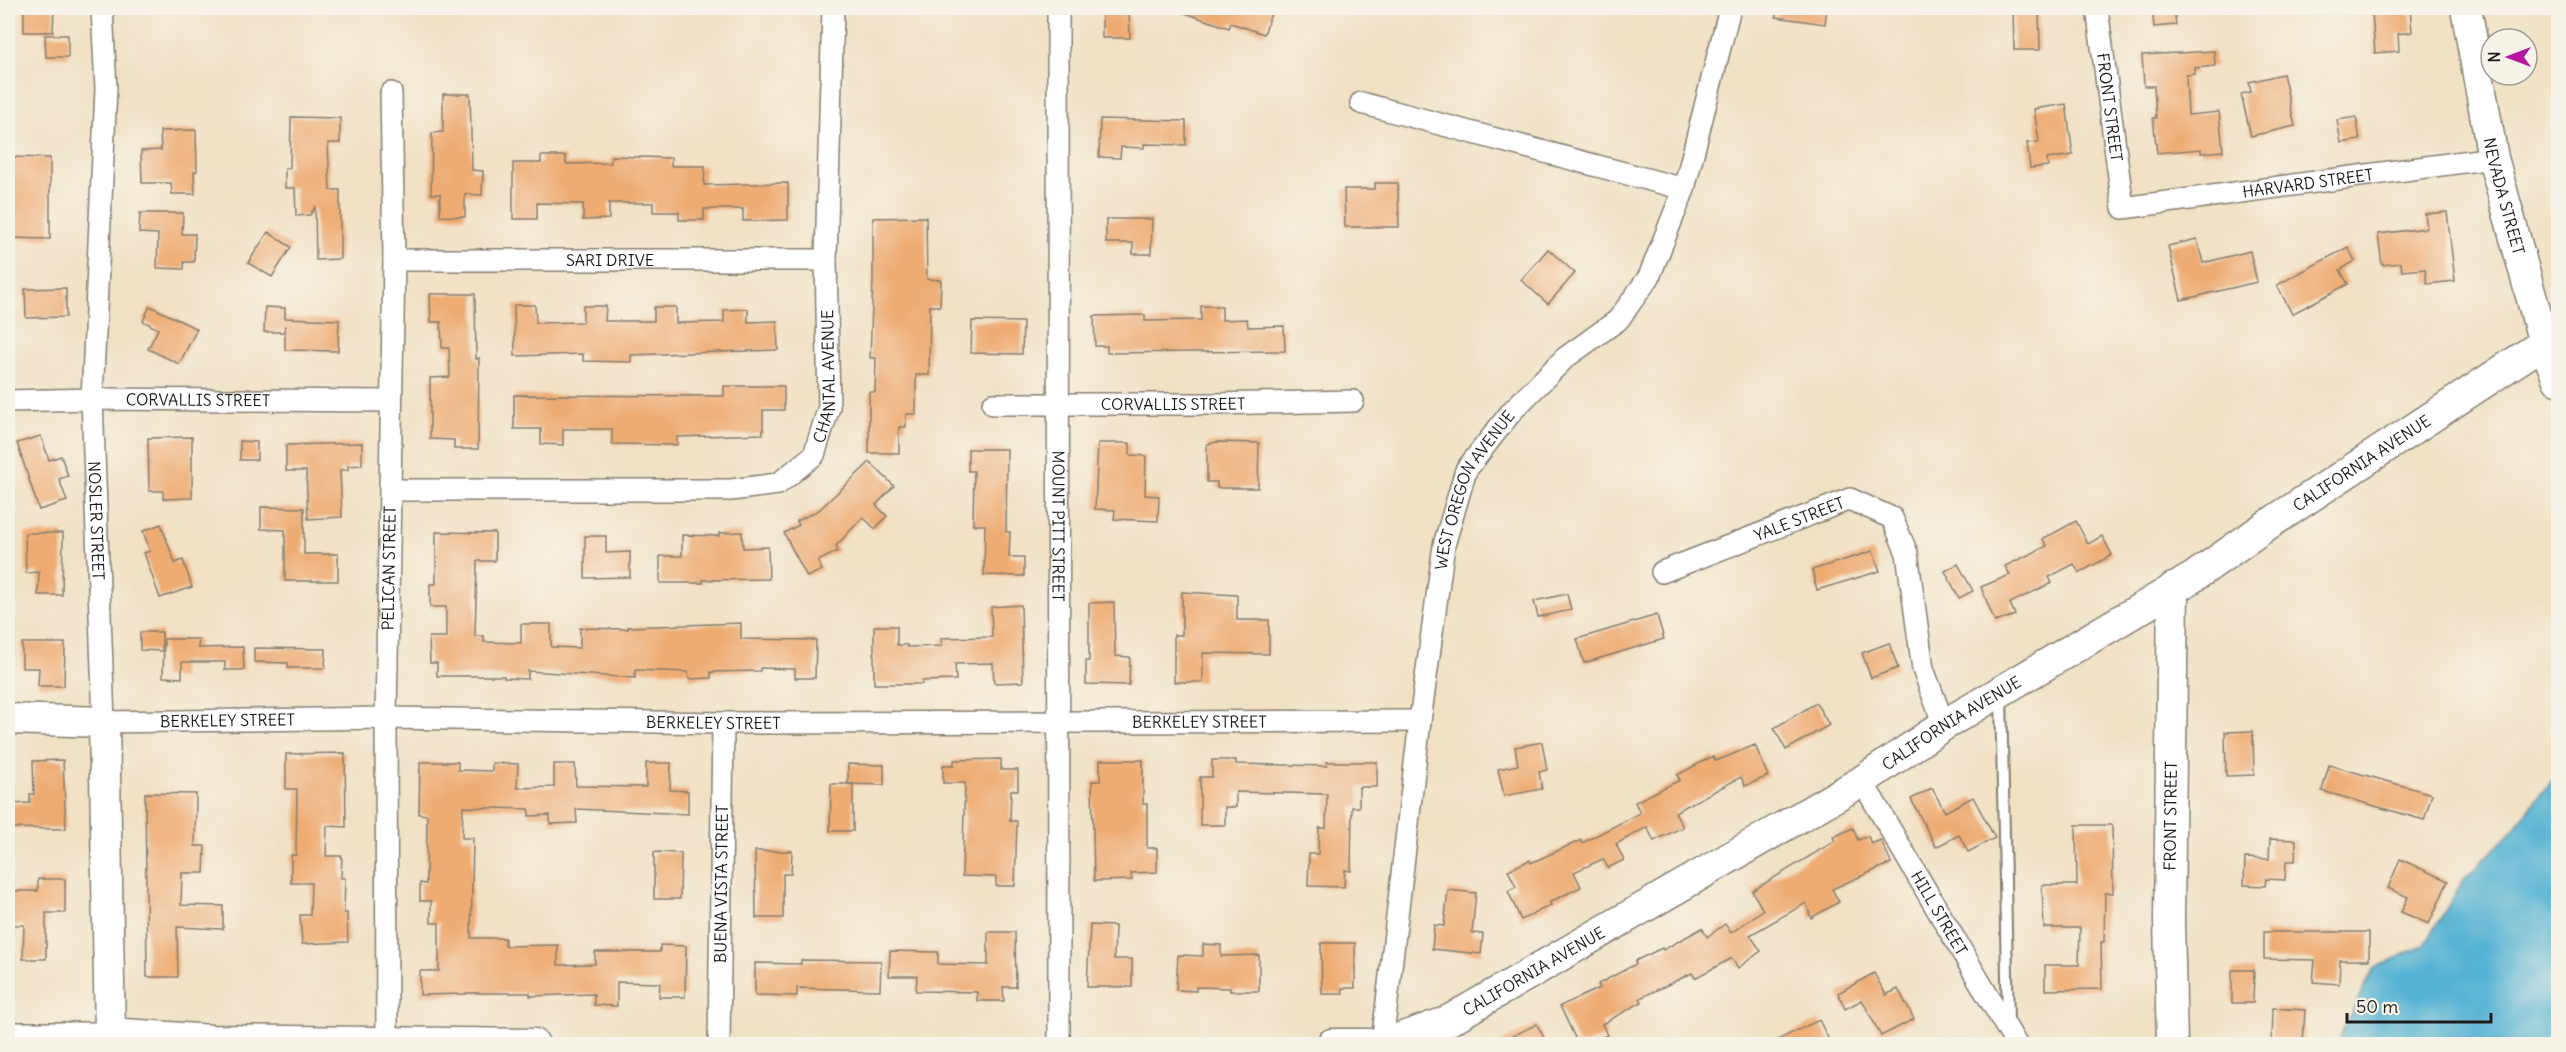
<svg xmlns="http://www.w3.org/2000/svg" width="2566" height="1052" font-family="Delius,sans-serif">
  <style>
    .water { fill: #55b2d3; stroke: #386778; stroke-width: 1.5 }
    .building { fill: #eeac73 }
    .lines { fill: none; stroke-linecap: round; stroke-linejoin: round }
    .lane-casing { stroke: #867e70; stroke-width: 14 }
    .street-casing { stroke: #867e70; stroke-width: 24 }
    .secondary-casing { stroke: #867e70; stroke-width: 33 }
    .lane { stroke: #fff; stroke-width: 10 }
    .street { stroke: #fff; stroke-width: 21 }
    .secondary { stroke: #fff; stroke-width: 30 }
    .labels { text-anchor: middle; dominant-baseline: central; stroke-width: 5; stroke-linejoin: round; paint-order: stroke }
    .street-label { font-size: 16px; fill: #1c1c1c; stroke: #f7f3e8 }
  </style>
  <rect width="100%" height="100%" fill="#f7f3e8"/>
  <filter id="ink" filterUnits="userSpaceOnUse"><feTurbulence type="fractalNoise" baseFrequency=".0167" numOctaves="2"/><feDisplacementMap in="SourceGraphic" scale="12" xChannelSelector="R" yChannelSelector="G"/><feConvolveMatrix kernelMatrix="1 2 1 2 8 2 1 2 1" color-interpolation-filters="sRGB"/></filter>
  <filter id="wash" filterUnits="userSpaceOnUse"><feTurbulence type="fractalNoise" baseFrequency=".008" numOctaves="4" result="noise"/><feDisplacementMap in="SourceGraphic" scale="24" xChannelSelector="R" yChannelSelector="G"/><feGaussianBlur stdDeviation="1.35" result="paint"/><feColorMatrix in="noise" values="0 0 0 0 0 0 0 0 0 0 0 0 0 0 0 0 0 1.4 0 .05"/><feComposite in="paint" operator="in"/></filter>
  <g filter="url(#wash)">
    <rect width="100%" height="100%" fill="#f1e1c5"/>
    <!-- water -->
    <path class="water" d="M2558,772V1044H2336L2374,968L2425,945L2462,882L2513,830Z"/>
    <g id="blocks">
      <!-- building -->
      <g class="building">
        <path d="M24,8H54L53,32H24Z"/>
        <path d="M1102,8H1129L1130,38H1102Z"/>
        <path d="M1176,8H1273L1264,34L1231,23L1229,28L1176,10Z"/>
        <path d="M1777,8H1827L1825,24L1776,17Z"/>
        <path d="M2013,8H2039L2040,50H2014Z"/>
        <path d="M2152,8H2174L2176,25L2154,27Z"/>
        <path d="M2410,9L2412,32L2398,34L2399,51L2375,53L2372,13Z"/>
        <path d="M45,35H68V57H46Z"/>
        <path d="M2214,51L2215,66L2195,68V74L2186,75L2188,115L2219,112L2223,151L2201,153V149L2157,153L2153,118H2156L2154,86H2144L2142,55Z"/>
        <path d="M2283,74L2295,126L2251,136L2241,94L2251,92L2249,82Z"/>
        <path d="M443,94H470L472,170L483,171L482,195L465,194V217L440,216V194H431L432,133L443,132Z"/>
        <path d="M2066,104L2073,155L2047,159L2048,166L2030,168L2027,143L2039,142L2034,109Z"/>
        <path d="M291,117L340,118V143H328L330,190H340V259L316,260L315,207L310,215L296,216L295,188H285V168H290Z"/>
        <path d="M2356,117L2360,140L2341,143L2337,120Z"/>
        <path d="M1100,119L1186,121V145L1144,144V148L1121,147L1120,158L1099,157Z"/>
        <path d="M196,130L197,171L194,172L195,194H172L171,183H142L141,151L161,150L160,131Z"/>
        <path d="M541,156H566V164L611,163V156L671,158V166H705L704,185L788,183V220L743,221V209H704V220H679V212H653V203H609V219L583,220V204L537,203V219H513V163H541Z"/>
        <path d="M8,157L50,158V239L8,238Z"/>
        <path d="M1375,183H1398L1399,227H1345L1344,189H1375Z"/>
        <path d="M2447,212L2455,281L2427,284L2425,269L2402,271L2401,263L2382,265L2378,234L2427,228L2425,214Z"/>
        <path d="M140,213H183L182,234H195L194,262H184V269L157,268L158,234L139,233Z"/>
        <path d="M926,217L927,279L941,280L940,306H930L929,375H916V414H906V427H899V453H869V392H875L876,358H870L873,279V218Z"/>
        <path d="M1106,219H1152L1151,254H1133V243H1106Z"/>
        <path d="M268,232L291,247L272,277L248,263Z"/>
        <path d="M2197,239L2203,263L2250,251L2257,282L2181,300L2168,246Z"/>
        <path d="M2348,247L2355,261L2340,270L2348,284L2292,314L2277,285Z"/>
        <path d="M1548,249L1575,273L1548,304L1521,280Z"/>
        <path d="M66,288V317L26,318L25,289Z"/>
        <path d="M430,294H475L476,359L479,358L478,449H454V440L430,439V378L450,377L449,348H442L441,322H431Z"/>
        <path d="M514,305H535L536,323L583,322V306H606L605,321H654V307H676V323L724,322V310L748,309V322L777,321L778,350L631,355V362L583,361V354L515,356Z"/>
        <path d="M150,306L197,329L179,364L148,349L158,329L143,321Z"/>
        <path d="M1201,306H1222V320L1247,319L1248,327L1284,326L1285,351L1107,353V346H1095L1094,316L1145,315V321L1201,320Z"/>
        <path d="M265,307L285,308V318L339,320L338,351L285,350V325L284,332H264Z"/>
        <path d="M972,321L1023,322L1022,354L971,353Z"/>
        <path d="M724,386H784V410H763V434L677,437V445L612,444V429H563V445L541,444V429H514V395L724,396Z"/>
        <path d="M41,436L49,460L61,456L68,476L59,479L67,501L39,510L17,443Z"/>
        <path d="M192,437V498L163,499V491H149L148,438Z"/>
        <path d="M240,441L257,442V460H240Z"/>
        <path d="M1217,442L1259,443L1258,488H1217V482H1207V444Z"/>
        <path d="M362,443V465L348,466V470H340L342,517L308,519L306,471H286V445Z"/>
        <path d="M1098,443H1130V455L1146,456L1145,495L1159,496L1158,521L1114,519L1115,510L1095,509Z"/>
        <path d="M968,449H1007L1006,532H1010L1009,557H1024V576L984,575L985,525H973L974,471H968Z"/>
        <path d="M870,462L894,486L876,505L887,516L875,529L863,517L836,546L838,551L818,561L822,570L807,577L784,533L799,525L797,521L819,510Z"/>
        <path d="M261,507L304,508V554H338V581H285V530L261,529Z"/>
        <path d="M2076,521L2088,544L2102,536L2112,555L2079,573L2074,564L2049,577L2052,583L2010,603L2015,615L1995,622L1981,587L2010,575L2005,566L2047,546L2043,539Z"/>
        <path d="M161,524L175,563L183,560L192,587L160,598L144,553L150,551L143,531Z"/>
        <path d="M436,532L495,533V561H477L475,636H484V642L521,643V624H551V647L580,648V628L628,629V627L741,623V639L816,640L815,678H795V669L760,668V671L711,672V678L689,679L688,672L635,670V678L528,671V679L504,678V676H437V663H430L429,637H446V607H430V584H436Z"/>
        <path d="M742,532L743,548L768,547L769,579L703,580V583H660V556H682V535L719,536V533Z"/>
        <path d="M25,533H63L62,595H38L39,572L26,573Z"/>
        <path d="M585,536H606V553L630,552V577L585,578Z"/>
        <path d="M1873,551L1880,571L1817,590L1812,570Z"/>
        <path d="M1958,564L1973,591L1959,598L1945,571Z"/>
        <path d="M1182,592L1237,595V620H1269V654L1203,653V682H1174V635H1182Z"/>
        <path d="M1567,594L1571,610L1538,617L1534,601Z"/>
        <path d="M1114,602L1115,656L1130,657L1129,685L1086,684V661H1089V603Z"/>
        <path d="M1021,605L1023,682L994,683L993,663L955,664L956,680L922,681V684H874V626H897V645H907V647L942,646L941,638L992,637L991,607Z"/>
        <path d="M1657,615L1664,639L1584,663L1577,639Z"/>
        <path d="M140,632H162V651L140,650Z"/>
        <path d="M164,639H199L198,648L243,647L244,670H225V662H182V678L163,677Z"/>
        <path d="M22,643H65L64,686H38L39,668H22Z"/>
        <path d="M1889,643L1898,668L1871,678L1862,653Z"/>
        <path d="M254,648L326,649L325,668H288V663L254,662Z"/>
        <path d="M1816,703L1829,725L1786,750L1774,728Z"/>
        <path d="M2253,731L2254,775L2226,776L2225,732Z"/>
        <path d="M1542,742L1547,770L1539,772L1542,789L1504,796L1498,769L1518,765L1515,747Z"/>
        <path d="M1755,745L1768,776L1745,786L1741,777L1675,812L1683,827L1654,841L1647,827L1616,844L1624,860L1608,868L1603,859L1574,872L1581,887L1550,902L1551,905L1521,920L1508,891L1516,887L1508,870L1530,860L1531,863L1581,840L1582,843L1640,813L1635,802L1680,780L1677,775L1713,756L1716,761Z"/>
        <path d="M345,753L346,827L327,826L326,856H342L341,878H345L344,913H347L348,942L302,944L300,915H310L311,883H291V855H296L297,789H286V754Z"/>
        <path d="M1001,759V770H1018V790H1011L1010,821H1017L1015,886H996V877L962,876L965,783H943V765H954V760Z"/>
        <path d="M63,760L66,829L8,828V804L30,803V794H34L33,761Z"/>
        <path d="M1100,760H1143V804H1147V848H1157V872L1131,873L1132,880L1094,881L1092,781H1100Z"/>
        <path d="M1212,760H1236V764L1327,766V762H1377V787H1359V807H1352L1351,871L1345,870L1344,887L1308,886L1309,854H1318L1319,828H1326L1327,794L1236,792V807H1225V825H1200V777H1212Z"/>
        <path d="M420,762H458V770L492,771V763L518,764L517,788L554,787V764H575L576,786L646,787V763H671L670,790L688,791V814L576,809L577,823L550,824V815L529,816V809L463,807L462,838H473L471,938H505V946L558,945V965L595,964V952H660V945L686,946L685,997H659L660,983L617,982V1006L594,1005V994L530,996V993H466V994L420,995V971H439V923H431V901H420V883L426,884L427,815L419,814Z"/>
        <path d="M848,764L884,765V785L848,784Z"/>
        <path d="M2329,765L2432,794L2424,820L2322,791Z"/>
        <path d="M831,784H853V831H830Z"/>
        <path d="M1932,788L1945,812L1973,797L1995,838L1968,852L1959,835L1936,847L1911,799Z"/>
        <path d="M145,793L196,794L195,846H205L204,873H182L181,905L223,906V929L177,927L178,977H147Z"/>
        <path d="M2076,825H2112L2113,893H2105L2104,942H2101L2102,989L2045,990V965H2079L2080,928H2044L2042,885H2077Z"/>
        <path d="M1853,828L1858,840L1868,836L1871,844L1881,840L1891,863L1832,889L1839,902L1811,918L1806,903L1750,935L1761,951L1738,968L1732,958L1695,978L1692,973L1640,998L1642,1002L1602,1024L1607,1035L1586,1044H1578L1560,1006L1600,988L1598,984L1636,964L1635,961L1662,948L1663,950L1702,928L1707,937L1725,924L1731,933L1763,910L1752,891L1835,841L1833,837Z"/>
        <path d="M2270,839L2296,840L2295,861H2286L2285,880L2266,879L2265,886L2244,885L2245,858L2269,859Z"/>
        <path d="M755,851H792L791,874H783V918H756Z"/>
        <path d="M654,852L681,853L680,899H654Z"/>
        <path d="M2400,859L2448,881L2429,924L2401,912L2408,897L2388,888Z"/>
        <path d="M38,879H65V913H46V959H23L24,925H9V891H38Z"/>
        <path d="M1448,890L1476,893L1472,933L1483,934L1481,954L1432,949L1434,925L1444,926Z"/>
        <path d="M1090,925L1115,926L1114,959H1132V987H1087Z"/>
        <path d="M988,932H1015L1016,987H1003L1004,1001H977V992L916,991L917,976H889L890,951L938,952V964L988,965Z"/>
        <path d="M2264,932H2369V960H2340L2339,984L2313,982L2315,960L2264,959Z"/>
        <path d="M1321,943H1355V988H1342L1343,994H1322Z"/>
        <path d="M1203,944L1221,945V956L1259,955V991H1230V988L1196,987V991L1176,990L1178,955L1203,956Z"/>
        <path d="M801,960L881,961L880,990L797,988V996L755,995V963L801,964Z"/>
        <path d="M2232,970H2254L2253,1003H2232Z"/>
        <path d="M1874,973L1886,995L1898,989L1914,1019L1881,1036L1862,1000L1845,1009L1838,993Z"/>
        <path d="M2273,1008L2305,1010L2303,1044H2272Z"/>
        <path d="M1819,1020L1831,1044H1769Z"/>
        <path d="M1537,1024L1547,1044H1497Z"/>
      </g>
    </g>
  </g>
  <g filter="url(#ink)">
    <use href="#blocks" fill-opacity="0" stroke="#867e70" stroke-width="1.5"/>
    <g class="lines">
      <!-- lane casing -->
      <g class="lane-casing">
        <path id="lane" d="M2001,696L2008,1022"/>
      </g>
      <!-- street casing -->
      <g class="street-casing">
        <g id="street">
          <path id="s1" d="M102,8L106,89L92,399L104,722L386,718L723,723L1420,721"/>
          <path id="s2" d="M1058,8L1059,1044"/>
          <path id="s3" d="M2097,8L2123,208L2493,158"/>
          <path d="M1361,103L1684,189"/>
          <path id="s4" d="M394,260H826"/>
          <path id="s5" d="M8,401L92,399L390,401"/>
          <path id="s6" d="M993,404H1215L1353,401"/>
          <path id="s7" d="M392,490H731L778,484L814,455L829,407L826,260L833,8"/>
          <path id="s8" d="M1662,572L1850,499L1892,518L1907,553L1923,669L1944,725"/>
          <path id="s9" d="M1862,781L2016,1044"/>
          <path d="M8,1033H110"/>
          <path id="s10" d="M387,1042L386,718L394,260L391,93"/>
          <path id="s11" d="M719,1044L723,723"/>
          <path id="s12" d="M1382,1044L1420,721L1444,545L1466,470L1512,411L1565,358L1618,320L1649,277L1684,189L1730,8"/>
        </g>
      </g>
      <!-- secondary casing -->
      <g class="secondary-casing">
        <g id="secondary">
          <path id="s13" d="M2466,8L2493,158L2544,343L2558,380"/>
          <path d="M8,719L104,722L110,1033L212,1040L534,1044"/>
          <path id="s14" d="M1332,1044H1383L1446,1022L1862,781L1944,725L2192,578L2266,526L2544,343"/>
          <path id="s15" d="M2172,1044L2169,920L2173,588"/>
        </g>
      </g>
      <!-- lane -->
      <use href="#lane" class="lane"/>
      <!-- street -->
      <use href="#street" class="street"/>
      <!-- secondary -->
      <use href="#secondary" class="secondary"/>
    </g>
  </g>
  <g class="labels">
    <!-- street labels -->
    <g class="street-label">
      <text stroke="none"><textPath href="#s3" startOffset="100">FRONT STREET</textPath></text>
      <text stroke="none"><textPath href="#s3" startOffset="388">HARVARD STREET</textPath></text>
      <text stroke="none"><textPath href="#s13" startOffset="192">NEVADA STREET</textPath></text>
      <text stroke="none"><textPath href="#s4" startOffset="216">SARI DRIVE</textPath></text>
      <text stroke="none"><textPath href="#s7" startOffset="513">CHANTAL AVENUE</textPath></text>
      <text stroke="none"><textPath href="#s5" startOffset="190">CORVALLIS STREET</textPath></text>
      <text stroke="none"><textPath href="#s6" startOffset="180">CORVALLIS STREET</textPath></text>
      <text stroke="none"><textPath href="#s14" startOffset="1191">CALIFORNIA AVENUE</textPath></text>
      <text stroke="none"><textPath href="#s12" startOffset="566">WEST OREGON AVENUE</textPath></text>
      <text stroke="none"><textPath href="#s8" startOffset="147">YALE STREET</textPath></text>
      <text stroke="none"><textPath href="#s1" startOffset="513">NOSLER STREET</textPath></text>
      <text stroke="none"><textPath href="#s2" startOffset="518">MOUNT PITT STREET</textPath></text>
      <text stroke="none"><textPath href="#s10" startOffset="474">PELICAN STREET</textPath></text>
      <text stroke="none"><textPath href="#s1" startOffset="838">BERKELEY STREET</textPath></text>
      <text stroke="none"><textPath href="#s1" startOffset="1810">BERKELEY STREET</textPath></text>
      <text stroke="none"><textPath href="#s1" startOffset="1324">BERKELEY STREET</textPath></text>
      <text stroke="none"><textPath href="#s14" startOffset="705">CALIFORNIA AVENUE</textPath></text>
      <text stroke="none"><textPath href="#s15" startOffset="228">FRONT STREET</textPath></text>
      <text stroke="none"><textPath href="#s11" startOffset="160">BUENA VISTA STREET</textPath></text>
      <text stroke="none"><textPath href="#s9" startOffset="153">HILL STREET</textPath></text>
      <text stroke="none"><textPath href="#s14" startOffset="219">CALIFORNIA AVENUE</textPath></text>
    </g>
  </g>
  <!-- margin -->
  <rect width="2566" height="1052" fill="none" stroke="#f7f3e8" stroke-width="30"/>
  <!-- north arrow -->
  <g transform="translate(2509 57) rotate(270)"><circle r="28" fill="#f7f3e8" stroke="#9f9d96" stroke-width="1.5"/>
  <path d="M0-4.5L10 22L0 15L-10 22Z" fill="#b5179e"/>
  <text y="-9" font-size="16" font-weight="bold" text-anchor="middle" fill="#1c1c1c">N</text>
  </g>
  <!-- scale -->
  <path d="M2347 1013v9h144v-9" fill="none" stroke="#1c1c1c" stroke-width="3"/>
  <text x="2356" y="1013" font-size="18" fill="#1c1c1c" stroke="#f7f3e8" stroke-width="4.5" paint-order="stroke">50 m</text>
</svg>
